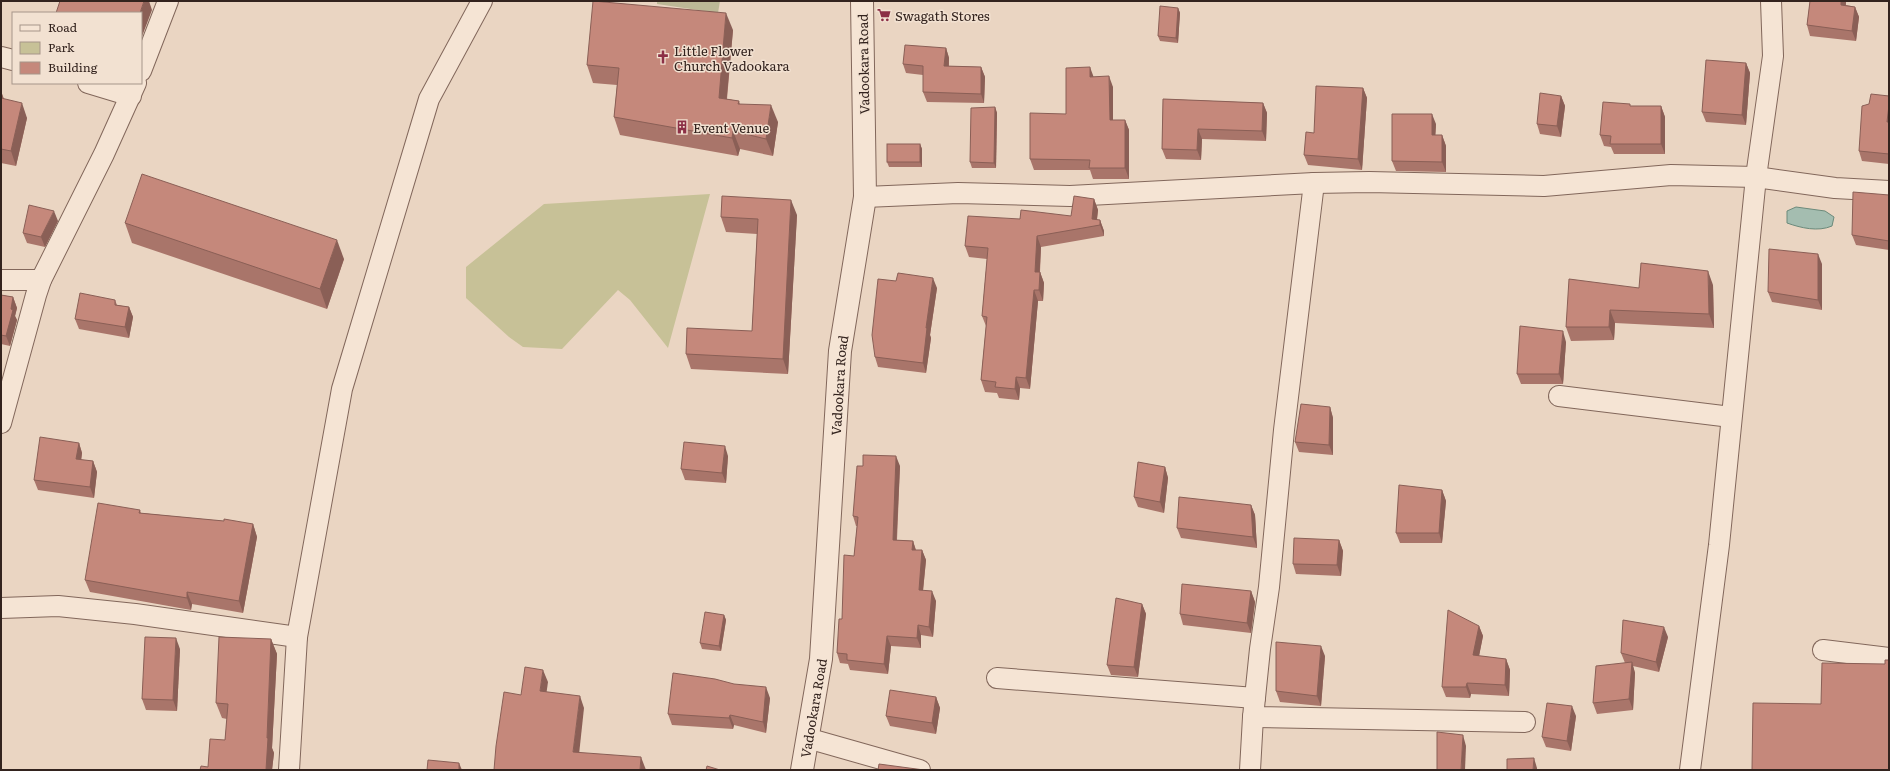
<svg xmlns="http://www.w3.org/2000/svg" width="1890" height="771" font-family="Literata,serif">
  <style>
    .green { fill: #c7c197 }
    .cemetery { fill: #bcb896 }
    .water { fill: #a4bdb0; stroke: #6c8a7b }
    .lines { fill: none; stroke-linecap: round; stroke-linejoin: round }
    .minor-casing { stroke: #82675b; stroke-width: 22 }
    .tertiary-casing { stroke: #82675b; stroke-width: 24 }
    .minor { stroke: #f5e4d4; stroke-width: 20 }
    .tertiary { stroke: #f5e4d4; stroke-width: 22 }
    .wall { fill: #a9756a }
    .shaded-wall { fill: #8a5f56 }
    .building { fill: #c5887b; stroke: #8a5f56 }
    .labels { text-anchor: middle; dominant-baseline: central; stroke-width: 3; stroke-linejoin: round; paint-order: stroke }
    .poi-label { font-size: 13px; fill: #33231e; stroke: #f2e1d1; text-anchor: start }
    .street-label { font-size: 13px; fill: #33231e; stroke: #f2e1d1 }
  </style>
  <rect width="100%" height="100%" fill="#ead5c2"/>
  <!-- green -->
  <path class="green" d="M710,194L668,348L630,300L618,290L562,349L523,347L509,337L466,298V267L544,204Z"/>
  <!-- cemetery -->
  <path class="cemetery" d="M657,1H720L718,13L657,4Z"/>
  <!-- water -->
  <path class="water" d="M1796,207L1825,211L1834,217L1832,226C1818,232 1801,228 1787,223V211Z"/>
  <g class="lines">
    <!-- minor casing -->
    <g class="minor-casing">
      <g id="minor">
        <path d="M1,57L13,60"/>
        <path d="M141,71L168,1"/>
        <path d="M88,83L131,96"/>
        <path d="M1314,183L1284,430L1269,587L1260,649L1253,717L1525,722"/>
        <path d="M865,197L958,193L1070,196L1314,183L1369,182L1544,186L1671,175L1756,177L1835,188L1889,191"/>
        <path d="M1,280H41"/>
        <path d="M1559,396L1731,417"/>
        <path d="M1,423L36,295L41,280L104,154L136,83"/>
        <path d="M1,608L58,606L135,614L297,637"/>
        <path d="M1823,650L1889,658"/>
        <path d="M997,678L1255,698"/>
        <path d="M807,738L920,770"/>
        <path d="M289,770L297,637L342,389L429,99L482,1"/>
        <path d="M1250,770L1253,717"/>
        <path d="M1690,770L1719,545L1756,177L1773,56L1771,1"/>
      </g>
    </g>
    <!-- tertiary casing -->
    <g class="tertiary-casing">
      <g id="tertiary">
        <path id="s1" d="M802,770L821,659L840,351L865,197L862,1"/>
      </g>
    </g>
    <!-- minor -->
    <use href="#minor" class="minor"/>
    <!-- tertiary -->
    <use href="#tertiary" class="tertiary"/>
  </g>
  <!-- wall -->
  <g class="wall">
    <path d="M1810,1H1846V5L1855,7L1859,17L1856,41L1810,36L1807,25Z"/>
    <path d="M1178,8L1180,13L1178,43L1160,41L1158,36Z"/>
    <path d="M733,30L727,99L739,101L740,104L778,122L773,156L740,149L738,156L620,135L614,117L617,85L593,83L587,65Z"/>
    <path d="M946,48L949,58V66L981,67L985,77L984,103L927,102L923,92V75L906,73L903,64Z"/>
    <path d="M1746,63L1750,73L1746,125L1706,122L1702,112Z"/>
    <path d="M1094,77L1113,87V120H1125L1129,130V179H1093L1090,170H1034L1030,159L1066,114Z"/>
    <path d="M1363,88L1367,98L1362,170L1308,165L1304,155L1314,133Z"/>
    <path d="M1,91L4,99L27,118L16,166L1,163Z"/>
    <path d="M1561,96L1565,106L1561,137L1540,134L1537,124Z"/>
    <path d="M1889,96V164L1862,161L1859,151L1869,104Z"/>
    <path d="M1163,99L1263,103L1267,113L1266,141L1202,139L1201,160L1166,159L1162,149Z"/>
    <path d="M1631,106H1661L1665,117V154H1614L1611,147L1604,146L1600,135Z"/>
    <path d="M995,107L997,113L996,168H972L970,162Z"/>
    <path d="M1436,124L1435,135H1442L1446,146V172L1396,171L1392,161Z"/>
    <path d="M920,144L922,149V167H889L887,162Z"/>
    <path d="M1889,195V250L1856,245L1852,235Z"/>
    <path d="M1094,199L1098,210L1097,220H1100L1104,231V236L1041,247L1040,272L1044,283L1043,301H1038L1030,389L1020,388L1019,400L999,398L997,393L985,392L981,380L986,326L982,316L987,259L969,257L965,246L1020,219L1071,216Z"/>
    <path d="M797,215L788,374L691,369L686,354L752,331L757,234L726,232L721,217Z"/>
    <path d="M58,221L45,247L27,243L23,233Z"/>
    <path d="M125,223L344,259L327,309L132,243Z"/>
    <path d="M1822,264V310L1772,302L1768,292Z"/>
    <path d="M896,281L937,288L930,335L931,338L926,373L878,367L875,357Z"/>
    <path d="M1713,285L1714,328L1615,323L1614,340L1571,341L1566,327L1639,288Z"/>
    <path d="M1,295L13,297L17,308L15,316L17,320L10,346L1,344Z"/>
    <path d="M115,300L117,305L129,307L133,317L129,338L79,329L75,319Z"/>
    <path d="M1566,342L1563,384H1521L1517,374Z"/>
    <path d="M1330,407L1333,418V455L1299,452L1295,442Z"/>
    <path d="M79,443L82,453L81,460L93,461L97,472L94,498L38,490L34,480Z"/>
    <path d="M728,456L726,483L685,480L681,469Z"/>
    <path d="M900,466L897,540L913,541L916,550H922L926,560L923,591L936,601L933,637L921,635V648L891,646L888,674L850,670L848,664L840,663L837,653L842,619L854,556L857,526H856L853,516Z"/>
    <path d="M1165,467L1168,478L1164,513L1138,507L1134,497Z"/>
    <path d="M1442,490L1446,501L1442,543H1400L1396,533Z"/>
    <path d="M1251,505L1255,515L1257,548L1181,538L1177,528Z"/>
    <path d="M140,510L141,513L253,524L257,537L243,613L192,604L191,610L90,592L85,580Z"/>
    <path d="M1339,540L1343,551L1341,576L1296,574L1293,564Z"/>
    <path d="M1251,591L1255,602L1251,633L1183,625L1180,614Z"/>
    <path d="M1142,604L1146,614L1138,677L1111,675L1107,665Z"/>
    <path d="M724,615L726,620L721,651L702,649L700,643Z"/>
    <path d="M1479,626L1483,636L1479,656L1506,659L1510,670L1509,696L1471,694L1470,698L1446,697L1442,687Z"/>
    <path d="M1668,637L1659,672L1633,666L1635,673L1633,710L1597,714L1593,703L1625,663L1621,653Z"/>
    <path d="M271,639L277,654L272,748L274,753L272,770H200L208,767L225,740L227,719L222,718L216,703Z"/>
    <path d="M180,649L177,711L146,710L142,699Z"/>
    <path d="M1325,656L1321,706L1280,702L1276,691Z"/>
    <path d="M936,697L940,708L936,734L890,726L886,716Z"/>
    <path d="M770,698L766,733L734,725L733,729L672,725L668,714Z"/>
    <path d="M1576,716L1571,751L1546,747L1542,737Z"/>
  </g>
  <!-- shaded-wall -->
  <g class="shaded-wall">
    <path d="M144,1H149L152,10L141,39V13H140Z"/>
    <path d="M1841,1H1846L1845,15L1841,5Z"/>
    <path d="M1855,7L1859,17L1856,41L1852,31Z"/>
    <path d="M1178,8L1180,13L1178,43L1176,38Z"/>
    <path d="M726,13L733,30L725,116L719,98Z"/>
    <path d="M946,48L949,58L948,76L944,66Z"/>
    <path d="M1746,63L1750,73L1746,125L1742,115Z"/>
    <path d="M981,67L985,77L984,103L981,94Z"/>
    <path d="M1090,67L1094,78L1090,77Z"/>
    <path d="M1109,76L1113,87V130L1110,120Z"/>
    <path d="M1363,88L1367,98L1362,170L1358,159Z"/>
    <path d="M1,91L6,106L1,102Z"/>
    <path d="M1561,96L1565,106L1561,137L1557,126Z"/>
    <path d="M22,103L27,118L16,166L11,151Z"/>
    <path d="M1263,103L1267,113L1266,141L1262,131Z"/>
    <path d="M771,105L778,122L773,156L766,139Z"/>
    <path d="M1889,105V128L1887,122Z"/>
    <path d="M1661,106L1665,117V154L1661,144Z"/>
    <path d="M995,107L997,113L996,168L994,163Z"/>
    <path d="M1432,114L1436,124L1435,145L1432,135Z"/>
    <path d="M1125,120L1129,130V179L1125,168Z"/>
    <path d="M1198,129L1202,139L1201,160L1197,150Z"/>
    <path d="M733,131L740,149L738,156L732,138Z"/>
    <path d="M1442,135L1446,146V172L1442,162Z"/>
    <path d="M920,144L922,149V167L920,162Z"/>
    <path d="M1094,199L1098,210L1096,226L1092,219Z"/>
    <path d="M791,200L797,215L788,374L783,359Z"/>
    <path d="M54,211L58,221L45,247L41,237Z"/>
    <path d="M1100,220L1104,231V236L1100,225Z"/>
    <path d="M1037,236L1041,247L1039,283L1035,272Z"/>
    <path d="M337,240L344,259L327,309L320,289Z"/>
    <path d="M1818,254L1822,264V310L1818,300Z"/>
    <path d="M1708,271L1713,285L1714,328L1709,314Z"/>
    <path d="M1040,272L1044,283L1043,301L1039,290Z"/>
    <path d="M933,278L937,288L930,335L931,338L926,373L923,363L926,328Z"/>
    <path d="M1034,290L1038,301L1030,389L1026,378Z"/>
    <path d="M13,297L17,308L15,316L17,320L10,346L6,336Z"/>
    <path d="M129,307L133,317L129,338L125,327Z"/>
    <path d="M1610,310L1615,323L1614,340L1609,327Z"/>
    <path d="M1563,331L1566,342L1563,384L1559,374Z"/>
    <path d="M1016,377L1020,388L1019,400L1015,389Z"/>
    <path d="M1330,407L1333,418V455L1329,445Z"/>
    <path d="M79,443L82,453L80,469L76,459Z"/>
    <path d="M725,446L728,456L726,483L722,473Z"/>
    <path d="M896,456L900,466L896,550L893,540Z"/>
    <path d="M93,461L97,472L94,498L90,487Z"/>
    <path d="M1165,467L1168,478L1164,513L1160,502Z"/>
    <path d="M1442,490L1446,501L1442,543L1439,533Z"/>
    <path d="M1251,505L1255,515L1257,548L1253,537Z"/>
    <path d="M253,524L257,537L243,613L239,601Z"/>
    <path d="M1339,540L1343,551L1341,576L1337,565Z"/>
    <path d="M913,541L916,551L912,550Z"/>
    <path d="M922,550L926,560L922,600L919,590Z"/>
    <path d="M932,591L936,601L933,637L929,627Z"/>
    <path d="M1251,591L1255,602L1251,633L1247,623Z"/>
    <path d="M187,592L192,604L191,610L187,598Z"/>
    <path d="M1142,604L1146,614L1138,677L1134,667Z"/>
    <path d="M724,615L726,620L721,651L719,646Z"/>
    <path d="M918,625L921,635V648L917,638Z"/>
    <path d="M1479,626L1483,636L1477,666L1473,655Z"/>
    <path d="M1664,627L1668,637L1659,672L1656,662Z"/>
    <path d="M887,636L891,646L888,674L884,664Z"/>
    <path d="M176,638L180,649L177,711L173,700Z"/>
    <path d="M271,639L277,654L272,748L274,753L272,770H266Z"/>
    <path d="M1321,646L1325,656L1321,706L1317,696Z"/>
    <path d="M1506,659L1510,670L1509,696L1505,685Z"/>
    <path d="M1632,662L1635,673L1633,710L1629,699Z"/>
    <path d="M543,670L548,682L545,703L540,691Z"/>
    <path d="M1467,683L1471,694L1470,698L1466,687Z"/>
    <path d="M766,687L770,698L766,733L763,722Z"/>
    <path d="M580,696L584,708L578,764L573,752Z"/>
    <path d="M936,697L940,708L936,734L932,723Z"/>
    <path d="M1572,706L1576,716L1571,751L1567,741Z"/>
    <path d="M730,715L734,725L733,729L729,718Z"/>
    <path d="M1463,735L1466,746L1465,770H1461Z"/>
    <path d="M641,757L646,770H640Z"/>
    <path d="M1534,758L1537,768V770H1533Z"/>
    <path d="M459,763L462,770H459Z"/>
  </g>
  <!-- building -->
  <g class="building">
    <path d="M60,1H144L140,13H56Z"/>
    <path d="M593,1L726,13L719,98L739,101L738,104L771,105L766,139L733,131L732,138L614,117L619,68L587,65Z"/>
    <path d="M1810,1H1841V5L1855,7L1852,31L1807,25Z"/>
    <path d="M1160,6L1178,8L1176,38L1158,36Z"/>
    <path d="M905,45L946,48L944,66L981,67V94L923,92V66L903,64Z"/>
    <path d="M1706,60L1746,63L1742,115L1702,112Z"/>
    <path d="M1090,67V77L1109,76L1110,120H1125V168H1089L1090,160L1030,159V113L1066,114V68Z"/>
    <path d="M1316,86L1363,88L1358,159L1304,155L1306,132L1314,133Z"/>
    <path d="M1540,93L1561,96L1557,126L1537,124Z"/>
    <path d="M1871,94L1889,96V105L1887,122H1889V154L1859,151L1862,106L1869,104Z"/>
    <path d="M1,98L22,103L11,151L1,149Z"/>
    <path d="M1163,99L1263,103L1262,131L1198,129L1197,150L1162,149Z"/>
    <path d="M1603,102L1630,104V106H1661V144H1610L1611,136L1600,135Z"/>
    <path d="M995,107L994,163L970,162L971,108Z"/>
    <path d="M1392,114H1432V135H1442V162L1392,161Z"/>
    <rect x="887" y="144" width="33" height="18"/>
    <path d="M142,174L337,240L320,289L125,223Z"/>
    <path d="M1853,192L1889,195V241L1852,235Z"/>
    <path d="M722,196L791,200L783,359L686,354L687,328L752,331L758,219L721,217Z"/>
    <path d="M1074,196L1094,199L1092,219L1100,220V225L1037,236L1035,272H1040L1039,290H1034L1026,378L1016,377L1015,389L995,387L996,382L981,380L987,317L982,316L988,248L965,246L968,216L1020,219L1021,210L1071,216Z"/>
    <path d="M29,205L54,211L41,237L23,233Z"/>
    <path d="M1769,249L1818,254V300L1768,292Z"/>
    <path d="M1641,263L1708,271L1709,314L1610,310L1609,327H1566L1569,279L1639,288Z"/>
    <path d="M898,273L933,278L926,328H927L923,363L875,357L872,335L878,279L896,281Z"/>
    <path d="M80,293L115,300V305L129,307L125,327L75,319Z"/>
    <path d="M1,295L13,297L11,309L13,310L6,336L1,335Z"/>
    <path d="M1520,326L1563,331L1559,374H1517Z"/>
    <path d="M1301,404L1330,407L1329,445L1295,442Z"/>
    <path d="M40,437L79,443L76,459L93,461L90,487L34,480Z"/>
    <path d="M684,442L725,446L722,473L681,469Z"/>
    <path d="M863,455L896,456L893,540L913,541L912,550H922L919,590L932,591L929,627L918,625L917,638L887,636L884,664L847,660V654L837,653L839,619H842L844,555L854,556L858,517L853,516L857,466H863Z"/>
    <path d="M1138,462L1165,467L1160,502L1134,497Z"/>
    <path d="M1399,485L1442,490L1439,533H1396Z"/>
    <path d="M1179,497L1251,505L1253,537L1177,528Z"/>
    <path d="M98,503L140,510L139,513L224,521V519L253,524L239,601L187,592V598L85,580Z"/>
    <path d="M1294,538L1339,540L1337,565L1293,564Z"/>
    <path d="M1182,584L1251,591L1247,623L1180,614Z"/>
    <path d="M1116,598L1142,604L1134,667L1107,665Z"/>
    <path d="M1448,610L1479,626L1473,655L1506,659L1505,685L1467,683L1466,687H1442Z"/>
    <path d="M705,612L724,615L719,646L700,643Z"/>
    <path d="M1623,620L1664,627L1656,662L1621,653Z"/>
    <path d="M145,637L176,638L173,700L142,699Z"/>
    <path d="M219,637L271,639L267,738H268L266,770H200L201,766L208,767L210,739L225,740L228,704L216,703Z"/>
    <path d="M1276,642L1321,646L1317,696L1276,691Z"/>
    <path d="M1885,660H1889V770H1752L1753,703L1821,704L1822,663L1885,664Z"/>
    <path d="M1632,662L1629,699L1593,703L1596,666Z"/>
    <path d="M525,667L543,670L540,691L580,696L573,752L641,757L640,770H494L496,746L504,692L521,695Z"/>
    <path d="M673,673L715,679L734,684L766,687L763,722L730,715L729,718L668,714Z"/>
    <path d="M890,690L936,697L932,723L886,716Z"/>
    <path d="M1547,703L1572,706L1567,741L1542,737Z"/>
    <path d="M1437,732L1463,735L1461,770H1437Z"/>
    <path d="M1534,758L1533,770H1507V759Z"/>
    <path d="M428,760L459,763V770H427Z"/>
    <path d="M879,764L924,770H878Z"/>
    <path d="M707,766L720,770H706Z"/>
  </g>
  <!-- icons -->
  <defs>
    <g id="supermarket-bare" transform="scale(1.08)"><path d="M-6-5.5h2.5l.6 2H6L4.5 2H-2.5L-4.4-4H-6ZM-1.5 3.2a1.3 1.3 0 1 0 .1 0ZM3 3.2a1.3 1.3 0 1 0 .1 0Z" fill="#8c3046" stroke="#f2e1d1" stroke-width="2.5" paint-order="stroke"/></g>
    <g id="church-bare" transform="scale(1.08)"><path d="M-1.2-6h2.4v3.5h3.3v2.4h-3.3V6h-2.4V-.1h-3.3v-2.4h3.3Z" fill="#8c3046" stroke="#f2e1d1" stroke-width="2.5" paint-order="stroke"/></g>
    <g id="building-bare" transform="scale(1.08)"><path d="M-4-6H4V6H1V3H-1V6H-4ZM-2.5-4.3h1.7v1.8h-1.7ZM.8-4.3h1.7v1.8H.8ZM-2.5-1h1.7V.8h-1.7ZM.8-1h1.7V.8H.8Z" fill="#8c3046" stroke="#f2e1d1" stroke-width="2.5" paint-order="stroke"/></g>
  </defs>
  <g fill-rule="evenodd">
    <use href="#supermarket-bare" x="884" y="15"/>
    <use href="#church-bare" x="663" y="57"/>
    <use href="#building-bare" x="682" y="127"/>
  </g>
  <g class="labels">
    <!-- poi labels -->
    <g class="poi-label">
      <text x="895" y="15">Swagath Stores</text>
      <text x="674" y="50">Little Flower<tspan x="674" dy="15">Church Vadookara</tspan></text>
      <text x="693" y="127">Event Venue</text>
    </g>
    <!-- street labels -->
    <g class="street-label">
      <text transform="translate(863 64) rotate(-91)">Vadookara Road</text>
      <text stroke="none"><textPath href="#s1" startOffset="387">Vadookara Road</textPath></text>
      <text stroke="none"><textPath href="#s1" startOffset="63">Vadookara Road</textPath></text>
    </g>
  </g>
  <!-- border -->
  <rect width="1890" height="771" fill="none" stroke="#33231e" stroke-width="4"/>
  <!-- legend -->
  <rect x="12" y="12" width="130" height="72" fill="#f2e1d1" stroke="#a69589"/>
  <rect x="20" y="25" width="20" height="6" fill="#f5e4d4" stroke="#a69589"/>
  <text x="48" y="32" font-size="12" fill="#33231e">Road</text>
  <rect x="20" y="42" width="20" height="12" fill="#c7c197" stroke="#a69589"/>
  <text x="48" y="52" font-size="12" fill="#33231e">Park</text>
  <rect x="20" y="62" width="20" height="12" fill="#c5887b" stroke="#a69589"/>
  <text x="48" y="72" font-size="12" fill="#33231e">Building</text>
</svg>
